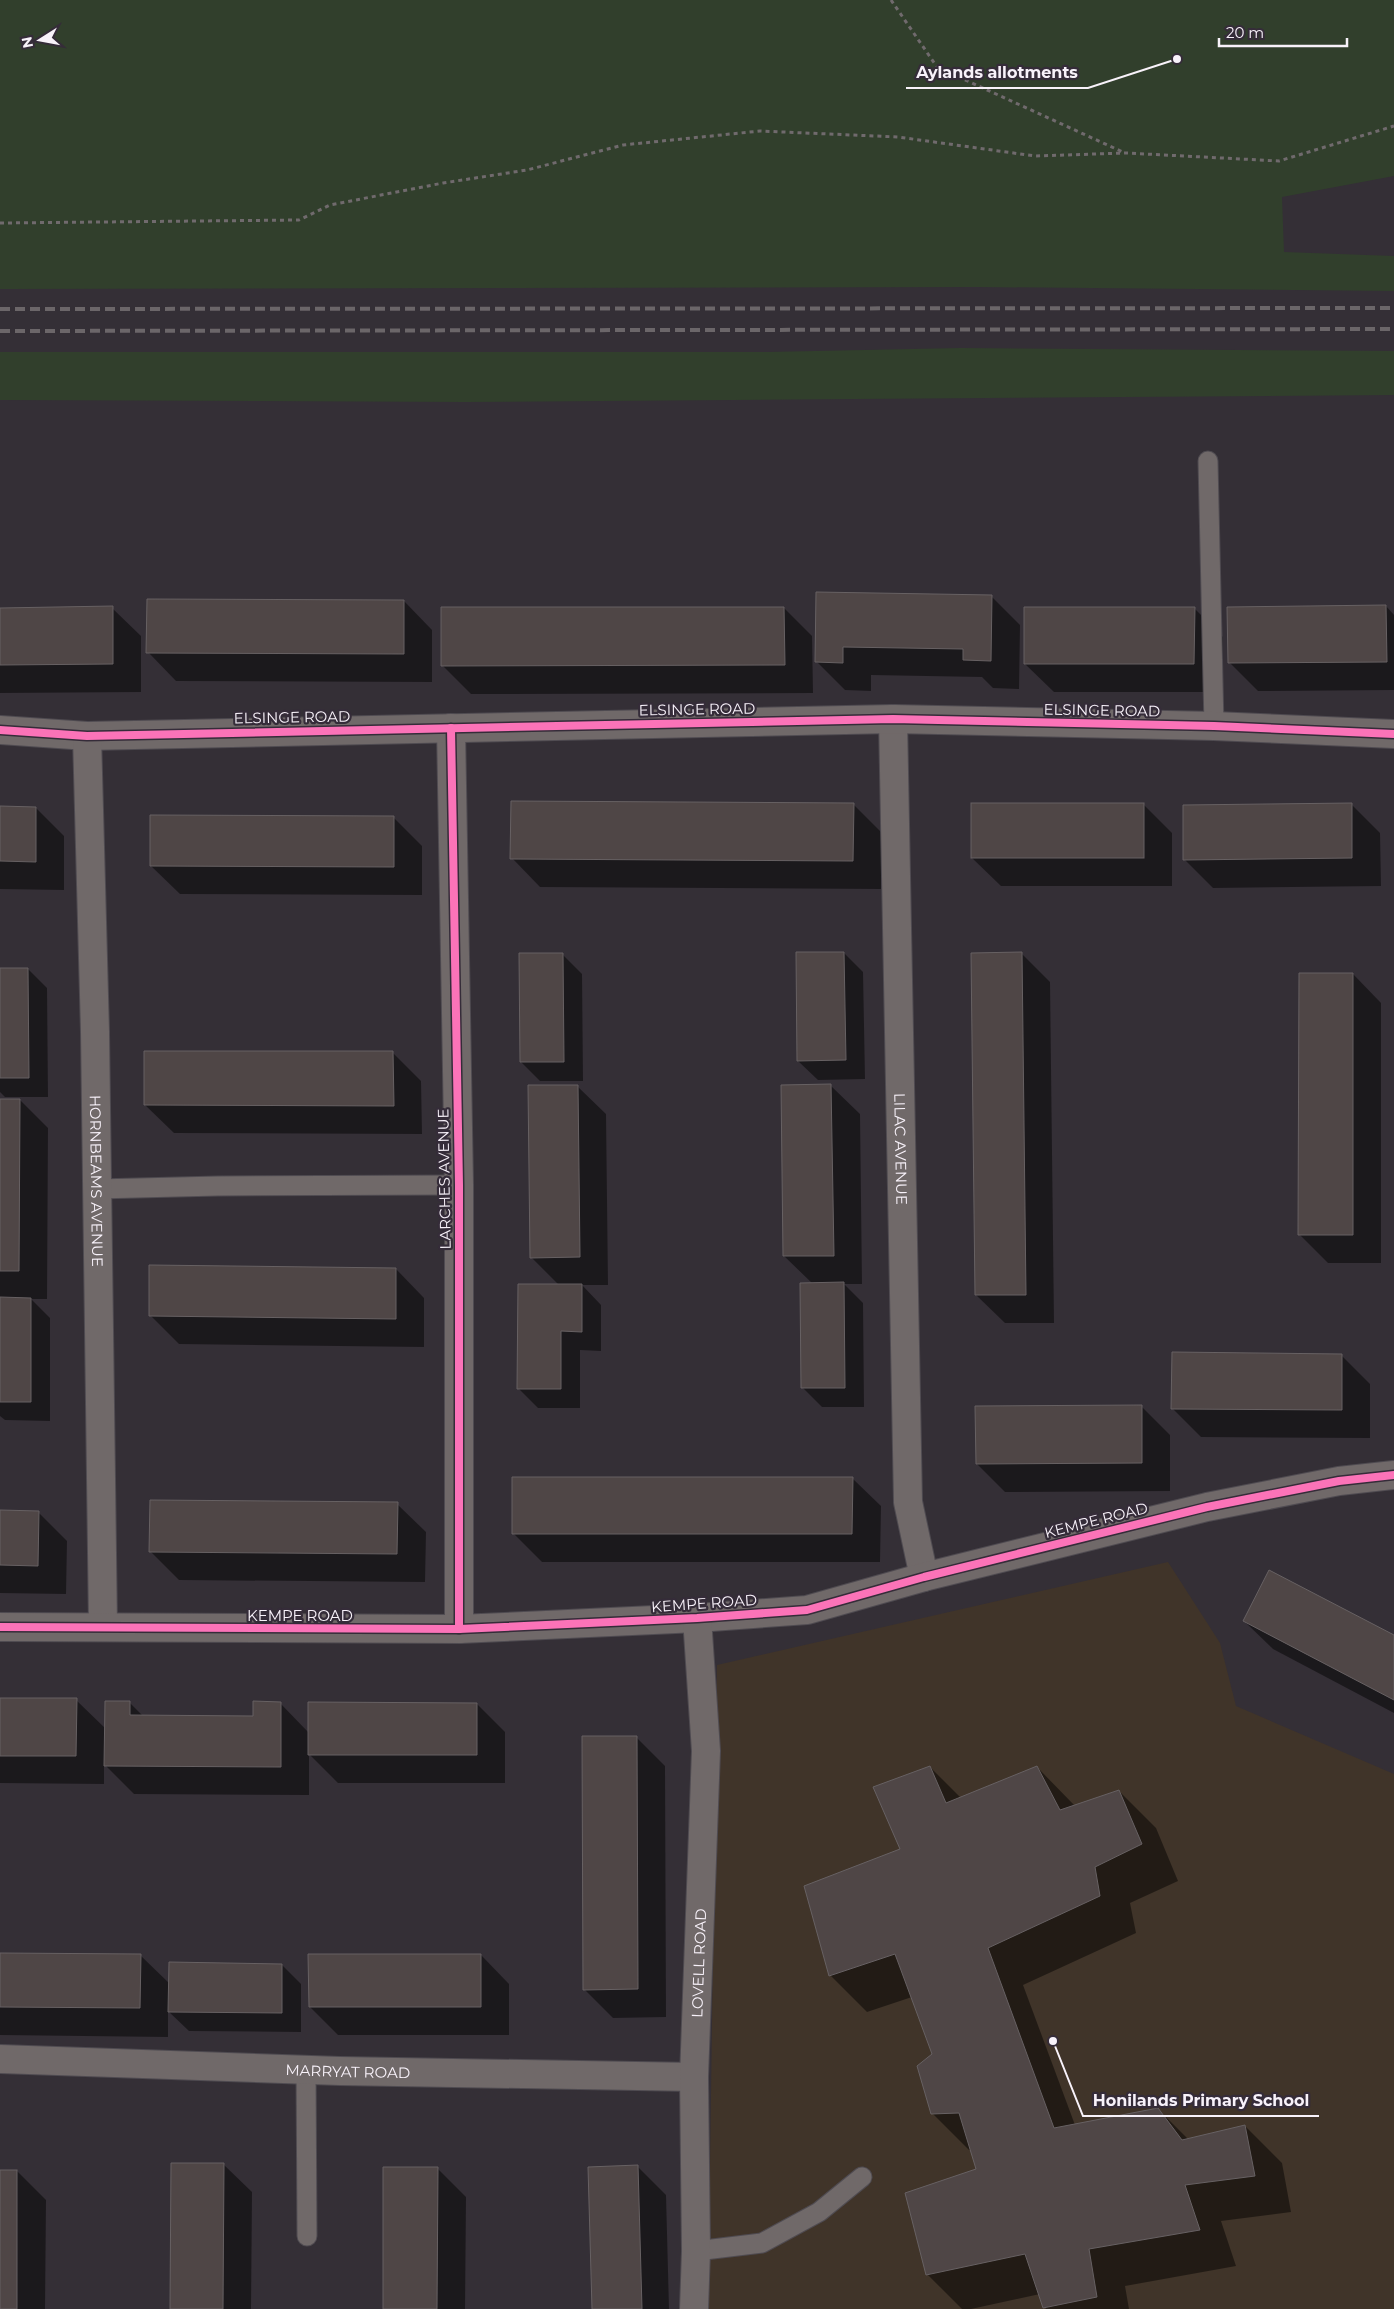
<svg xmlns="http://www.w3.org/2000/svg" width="1394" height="2309" font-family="Montserrat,sans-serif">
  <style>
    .education { fill: #403429 }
    .green { fill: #313f2c }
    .shadow { fill: #0007 }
    .building { fill: #4f4646; stroke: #676163 }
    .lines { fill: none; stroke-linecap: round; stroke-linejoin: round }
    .service-casing { stroke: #4f4b51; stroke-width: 21 }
    .minor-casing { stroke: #4f4b51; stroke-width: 30 }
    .path { stroke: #706a6d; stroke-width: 3; stroke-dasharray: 4 4; stroke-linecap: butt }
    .service { stroke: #706969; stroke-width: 19 }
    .minor { stroke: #706969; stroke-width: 28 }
    .rail { stroke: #6b6669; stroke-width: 4; stroke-dasharray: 10 5; stroke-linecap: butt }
    .cycleway-casing { stroke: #352c39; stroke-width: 11 }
    .cycleway { stroke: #fb73b8; stroke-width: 8 }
    .labels { text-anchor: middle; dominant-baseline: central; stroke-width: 4.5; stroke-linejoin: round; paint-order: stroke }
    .street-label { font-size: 15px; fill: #f8f2fa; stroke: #352c39 }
    .leader { fill: none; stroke: #f8f2fa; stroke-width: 2 }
    .callout-dot { fill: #f8f2fa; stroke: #352c39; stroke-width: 2 }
    .callout-label { font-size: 16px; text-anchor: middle; font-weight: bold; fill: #f8f2fa; stroke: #352c39; stroke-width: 4.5; stroke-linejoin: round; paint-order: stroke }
  </style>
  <rect width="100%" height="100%" fill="#342f36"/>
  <!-- education -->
  <path class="education" d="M1168,1562L1220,1643L1236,1706L1394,1774V2309H708L717,1665Z"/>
  <!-- green -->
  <g class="green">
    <path d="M0,0H1394V176L1282,197L1284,252L1394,256V291L977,287L0,289Z"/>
    <path d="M961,348L1394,351V395L465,402L0,400V352H767Z"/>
  </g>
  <!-- shadow -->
  <g class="shadow">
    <path d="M817,593L992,597L1020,625L1019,689L993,688L982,677L871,675V691L845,690L817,662Z"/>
    <path d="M404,601L432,630V682L176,681L148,652Z"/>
    <path d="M1386,606L1394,615V690L1258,691L1230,663Z"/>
    <path d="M112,608L141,636V692L0,693V609Z"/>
    <path d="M784,608L812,636L813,693L471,694L442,665Z"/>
    <path d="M1195,609L1223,637V692H1054L1025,664Z"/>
    <path d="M853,804L882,833L881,889L540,887L512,858Z"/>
    <path d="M1143,804L1172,833V886H1001L972,858Z"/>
    <path d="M1352,805L1380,833L1381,886L1213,888L1184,859Z"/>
    <path d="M0,808H36L64,836V890L0,889Z"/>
    <path d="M394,818L422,846V895L180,894L151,866Z"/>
    <path d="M844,953L863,972L865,1079L818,1080L798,1061Z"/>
    <path d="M1021,953L1050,982L1054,1323H1005L976,1295Z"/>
    <path d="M562,954L582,974L583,1081H540L521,1062Z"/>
    <path d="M0,969H28L47,988L48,1097H5L0,1092Z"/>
    <path d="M1353,974L1381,1003V1263H1328L1299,1234Z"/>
    <path d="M393,1053L421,1081L422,1134L174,1133L145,1105Z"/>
    <path d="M577,1086L606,1114L608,1285H582L601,1305V1351L580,1350V1408H538L518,1388L559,1285L531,1257Z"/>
    <path d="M831,1086L860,1114L862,1284H844L863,1303L864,1407H822L803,1388L813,1284L784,1256Z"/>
    <path d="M0,1100H20L48,1128L47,1299H31L50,1318V1421L5,1420L0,1416Z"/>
    <path d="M396,1269L424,1298V1347L179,1344L150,1315Z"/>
    <path d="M1341,1355L1370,1384V1438L1201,1437L1172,1408Z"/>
    <path d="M1141,1406L1170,1435V1491L1005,1492L977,1464Z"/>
    <path d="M852,1478L881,1506L880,1562H542L513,1533Z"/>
    <path d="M397,1504L426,1532L425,1582L179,1580L150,1551Z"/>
    <path d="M0,1511L38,1512L67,1541L66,1594L0,1593Z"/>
    <path d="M1244,1621L1394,1637V1713L1273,1649Z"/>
    <path d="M0,1699L76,1700L106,1729L130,1703L143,1716L254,1717L280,1703L309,1733L477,1704L505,1732V1783H338L309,1754V1795L134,1794L104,1764V1784L0,1783Z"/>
    <path d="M636,1737L665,1766L666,2017L613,2018L584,1989Z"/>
    <path d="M930,1767L961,1798L1037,1767L1075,1806L1119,1791L1156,1828L1178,1881L1130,1903L1136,1933L1023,1985L1075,2125L1158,2109L1188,2139L1245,2126L1282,2163L1291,2212L1221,2221L1236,2266L1125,2286L1129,2309H1046L1040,2294L971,2309H962L927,2274L978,2170L972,2150H969L932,2113L933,2055L912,1997L867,2012L830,1975L901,1850Z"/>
    <path d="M0,1954L140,1955L170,1984L282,1965L301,1984V2032L189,2031L168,2011V2037L0,2035Z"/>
    <path d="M481,1955L509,1984V2035H338L310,2007Z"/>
    <path d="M223,2164L252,2192L251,2309H172Z"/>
    <path d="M638,2167L666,2195L669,2309H593Z"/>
    <path d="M437,2168L466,2197L465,2309H385Z"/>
    <path d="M0,2171H17L46,2200L45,2309H0Z"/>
  </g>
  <!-- building -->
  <g class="building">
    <path d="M816,592L992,595L991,661L963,660V649L843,647V663L815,662Z"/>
    <path d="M147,599L404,600V654L146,653Z"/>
    <path d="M1386,605L1387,662L1228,663L1227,607Z"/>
    <path d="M113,606V664L0,665V608Z"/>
    <path d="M441,607H784L785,665L441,666Z"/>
    <path d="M1024,607H1195L1194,664H1024Z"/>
    <path d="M511,801L854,803L853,861L510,859Z"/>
    <rect x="971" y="803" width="173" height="55"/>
    <path d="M1352,803V858L1183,860V805Z"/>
    <path d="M0,806L36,807V862L0,861Z"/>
    <path d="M150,815L394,816V867L150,866Z"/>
    <path d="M796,952H844L846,1060L797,1061Z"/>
    <path d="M1022,952L1026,1295H975L971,953Z"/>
    <path d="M519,953H563L564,1062H520Z"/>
    <path d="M0,968H28L29,1078H0Z"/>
    <path d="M1299,973H1353V1235H1298Z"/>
    <path d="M144,1051H393L394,1106L144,1105Z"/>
    <path d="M831,1084L834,1256H783L781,1085Z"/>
    <path d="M528,1085H578L580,1257L530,1258Z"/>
    <path d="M0,1099H20L19,1271H0Z"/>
    <path d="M149,1265L396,1268V1319L149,1316Z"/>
    <path d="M844,1282L845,1388H801L800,1283Z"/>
    <path d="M518,1284H582V1332L561,1331V1389H517Z"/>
    <path d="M0,1297L31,1298V1402H0Z"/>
    <path d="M1172,1352L1342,1354V1410L1171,1409Z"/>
    <path d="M1142,1405V1463L976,1464L975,1406Z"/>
    <path d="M512,1477H853L852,1534H512Z"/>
    <path d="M150,1500L398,1502L397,1554L149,1552Z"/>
    <path d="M0,1510L39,1511L38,1566L0,1565Z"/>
    <path d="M1269,1570L1394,1635V1700L1243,1621Z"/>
    <path d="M0,1698H77L76,1756H0Z"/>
    <path d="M105,1701H130V1715L253,1716V1701L281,1702V1767L104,1766Z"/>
    <path d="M308,1702L477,1703V1755H308Z"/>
    <path d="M582,1736H637L638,1989L583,1990Z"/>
    <path d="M930,1766L946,1803L1037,1766L1060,1810L1119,1790L1142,1844L1095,1867L1100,1896L988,1948L1054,2128L1158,2108L1182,2140L1245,2125L1255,2176L1185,2185L1200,2230L1089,2249L1097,2297L1043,2308L1025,2254L926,2275L905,2193L976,2169L959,2113L931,2114L917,2066L932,2054L895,1954L829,1976L804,1886L900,1849L873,1787Z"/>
    <path d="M0,1953L141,1954L140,2008L0,2007Z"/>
    <path d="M308,1954H481V2007H309Z"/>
    <path d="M169,1962L282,1964V2013L168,2012Z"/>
    <path d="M171,2163H224L223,2309H170Z"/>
    <path d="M638,2165L642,2309H592L588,2167Z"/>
    <path d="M383,2167H438L437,2309H383Z"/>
    <rect x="0" y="2170" width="17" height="139"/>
  </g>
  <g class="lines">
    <!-- service casing -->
    <g class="service-casing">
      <g id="service">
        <path d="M1208,461L1214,726"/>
        <path d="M97,1189L218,1186L459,1185"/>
        <path d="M306,2069L307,2236"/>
        <path d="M696,2251L762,2243L819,2212L862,2177"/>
      </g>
    </g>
    <!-- minor casing -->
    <g class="minor-casing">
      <g id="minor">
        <path id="s1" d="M893,719L908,1502L924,1577"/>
        <path d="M451,728L459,1185V1629"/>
        <path d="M0,730L87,736L893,719L1214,726L1394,734"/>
        <path id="s2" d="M87,736L95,1032L103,1627"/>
        <path d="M0,1627L459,1629L697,1618L807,1610L924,1577L1207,1507L1339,1481L1394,1475"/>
        <path id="s3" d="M0,2059L340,2071L694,2077"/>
        <path id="s4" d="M694,2309L696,2251L694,2077L706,1751L697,1618"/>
      </g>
    </g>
    <!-- path -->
    <g class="path">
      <path d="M891,0L937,67L1125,153"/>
      <path d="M0,223L299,220L330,205L443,183L527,170L623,145L760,131L898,137L1035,156L1126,153L1279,161L1394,126"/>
    </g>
    <!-- service -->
    <use href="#service" class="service"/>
    <!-- minor -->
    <use href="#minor" class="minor"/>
    <!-- rail -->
    <g class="rail">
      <path d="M0,309L1394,308"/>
      <path d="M0,331L1394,329"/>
    </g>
    <!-- cycleway casing -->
    <g class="cycleway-casing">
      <g id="cycleway">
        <path d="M451,728L459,1185V1629"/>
        <path d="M0,730L87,736L893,719L1214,726L1394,734"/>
        <path d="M0,1627L459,1629L697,1618L807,1610L924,1577L1207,1507L1339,1481L1394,1475"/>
      </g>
    </g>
    <!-- cycleway -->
    <use href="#cycleway" class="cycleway"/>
  </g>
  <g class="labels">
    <!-- street labels -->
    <g class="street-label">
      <text transform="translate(697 709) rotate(-1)">ELSINGE ROAD</text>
      <text transform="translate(1102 710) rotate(1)">ELSINGE ROAD</text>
      <text transform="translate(292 717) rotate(-1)">ELSINGE ROAD</text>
      <text stroke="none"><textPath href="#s1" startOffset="430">LILAC AVENUE</textPath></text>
      <text transform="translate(444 1179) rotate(-91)">LARCHES AVENUE</text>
      <text stroke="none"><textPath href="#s2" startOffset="445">HORNBEAMS AVENUE</textPath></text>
      <text transform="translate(1096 1520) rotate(-14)">KEMPE ROAD</text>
      <text transform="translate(704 1603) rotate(-4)">KEMPE ROAD</text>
      <text x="300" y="1615">KEMPE ROAD</text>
      <text stroke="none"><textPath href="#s4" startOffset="346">LOVELL ROAD</textPath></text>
      <text stroke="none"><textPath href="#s3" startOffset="348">MARRYAT ROAD</textPath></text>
    </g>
  </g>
  <!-- callouts -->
  <path class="leader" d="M1177 59L1088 88H906M1053 2041L1083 2116H1319"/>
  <g class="callout-dot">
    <circle cx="1177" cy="59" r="5"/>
    <circle cx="1053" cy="2041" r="5"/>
  </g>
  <g class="callout-label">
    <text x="997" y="78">Aylands allotments</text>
    <text x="1201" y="2106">Honilands Primary School</text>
  </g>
  <!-- north arrow -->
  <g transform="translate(40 40) rotate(259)" stroke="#352c39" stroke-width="4" paint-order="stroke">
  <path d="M0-4L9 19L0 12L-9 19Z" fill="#f8f2fa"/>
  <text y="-8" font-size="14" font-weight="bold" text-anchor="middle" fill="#f8f2fa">N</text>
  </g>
  <!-- scale -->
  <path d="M1219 38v8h128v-8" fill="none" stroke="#f8f2fa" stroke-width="2.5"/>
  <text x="1226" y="38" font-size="15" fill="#f8f2fa" stroke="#352c39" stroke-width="4" paint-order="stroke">20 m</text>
</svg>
